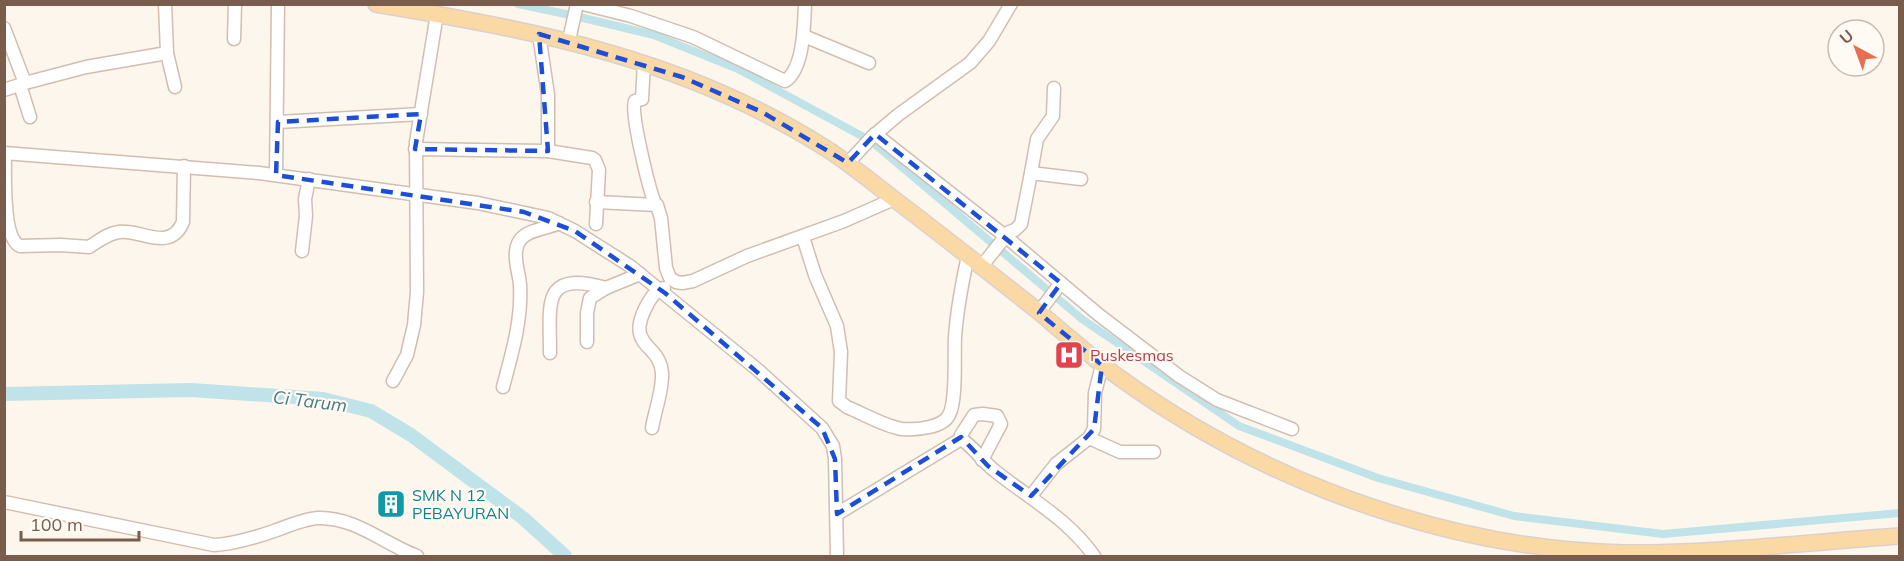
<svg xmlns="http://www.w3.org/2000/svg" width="1904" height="561" font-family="Mulish,sans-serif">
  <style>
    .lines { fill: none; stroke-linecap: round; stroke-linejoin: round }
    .canal { stroke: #bfe3e8; stroke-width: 8 }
    .river { stroke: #bfe3e8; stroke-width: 14 }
    .minor-casing { stroke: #d1beb0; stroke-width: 15 }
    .major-casing { stroke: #dad1cd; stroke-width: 18 }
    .minor { stroke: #fff; stroke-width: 12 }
    .major { stroke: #fbd9a5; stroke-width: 15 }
    .marked { fill: none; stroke: #1d4ed8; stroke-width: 4.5; stroke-dasharray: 12 8; stroke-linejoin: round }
    .labels { text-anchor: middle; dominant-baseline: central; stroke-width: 4.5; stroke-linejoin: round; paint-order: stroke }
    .health-label { font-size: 16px; fill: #be3a42; stroke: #fffaf3; text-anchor: start }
    .culture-label { font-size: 16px; fill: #0d838f; stroke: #fffaf3; text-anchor: start }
    .water-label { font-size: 18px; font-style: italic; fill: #437c86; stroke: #fffaf3 }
  </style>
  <rect width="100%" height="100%" fill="#fdf6ec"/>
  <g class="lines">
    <!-- canal -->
    <path class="canal" d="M518,4L575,16L654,35L738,69L871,141L1082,319L1239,426L1378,478L1514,516L1663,534L1900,513"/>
    <!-- river -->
    <path class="river" d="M4,394L191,390L323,399L371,411L411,435L523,518L565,556"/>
    <!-- minor casing -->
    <g class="minor-casing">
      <g id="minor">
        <path d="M583,4L631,16L693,37L785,81C804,69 804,25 805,4"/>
        <path d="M4,28L25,83L86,67L167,53L165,4"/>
        <path d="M539,34L548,95V151"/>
        <path d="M804,36L869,63"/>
        <path d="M234,39L235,4"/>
        <path d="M569,40L577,4"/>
        <path d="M167,53L175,87"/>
        <path d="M644,63L642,99L635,101C630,113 649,188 655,204"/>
        <path d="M20,85L30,117"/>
        <path d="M4,90L25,83"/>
        <path d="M278,122L421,114"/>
        <path d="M875,134L1005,236L1099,315L1179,376L1217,400L1292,429"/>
        <path d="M415,149L548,151L592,158L595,160L599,170L596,224"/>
        <path d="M4,153L259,173L478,203L548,218L575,231L630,266L758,370L822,428L833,446L835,459L837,556"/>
        <path d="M5,153C5,172 2,238 20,246L61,245L89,247C99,241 106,234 119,232C141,229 170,253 183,222L184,166"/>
        <path d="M848,163L872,137L898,115L970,63L989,41L1011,4"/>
        <path d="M1031,173L1037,139L1053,116L1054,88"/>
        <path d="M276,175L278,4"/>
        <path d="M596,202L657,205L661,218L666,268L670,278L676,282L682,283L693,281L747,256L844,221L894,199"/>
        <path d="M803,237L815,275L837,326L841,352L839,401L847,407C864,414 884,426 902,429C915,430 943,428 949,415C957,401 954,356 955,337C957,310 962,283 968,256"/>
        <path d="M302,251L306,216L305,199L309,179"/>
        <path d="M981,267L1009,232L1015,230L1021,224L1031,173L1081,179"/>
        <path d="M1039,312L1061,283"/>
        <path d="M587,342V313L590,298L606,288L640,274"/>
        <path d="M550,353C550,303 541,270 606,288"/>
        <path d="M393,381L407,355L414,325L417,292L416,142L437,14"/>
        <path d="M503,387C512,353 522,321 520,285C519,271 511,253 520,240C528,229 547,229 559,223"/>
        <path d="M652,428C655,410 663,390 662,373C660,342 623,348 648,303C653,295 656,290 664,288"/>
        <path d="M961,435L974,415L983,414L997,416L1001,424L982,460"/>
        <path d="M1089,438L1120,452H1154"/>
        <path d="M1031,496L1056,464L1089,438L1094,429L1095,393L1102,365"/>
        <path d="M4,502L214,545C235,544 257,537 277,530C290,525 304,519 318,518C356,517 384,544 417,556"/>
        <path d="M837,514L961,439C974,447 983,462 995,471C1030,499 1068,519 1094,556"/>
      </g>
    </g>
    <!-- major casing -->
    <g class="major-casing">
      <path id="major" d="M376,4C538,31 686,59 827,149C850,164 872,182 894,199C943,236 991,274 1039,312C1065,334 1090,356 1117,376C1182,423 1255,463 1330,492C1423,528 1524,551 1624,553C1716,554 1808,542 1900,536"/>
    </g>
    <!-- minor -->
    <use href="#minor" class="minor"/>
    <!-- major -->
    <use href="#major" class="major"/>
  </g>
  <!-- marked area -->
  <path class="marked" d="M539,34L682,77L762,112L848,163L875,134L1061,283L1039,313L1102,365L1094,429L1031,496L988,466L961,437L837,514L835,459L822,428L665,293L575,231L524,212L276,175L278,122L421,114L415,149L548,151Z"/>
  <!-- icons -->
  <defs>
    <g id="hospital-square" transform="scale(1.5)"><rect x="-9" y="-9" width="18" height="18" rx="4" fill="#e0444e" stroke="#fffaf3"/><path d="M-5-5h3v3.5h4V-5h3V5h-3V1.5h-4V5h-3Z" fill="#fff"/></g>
    <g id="building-square" transform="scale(1.5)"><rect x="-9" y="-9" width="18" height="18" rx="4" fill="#0f9aa8" stroke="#fffaf3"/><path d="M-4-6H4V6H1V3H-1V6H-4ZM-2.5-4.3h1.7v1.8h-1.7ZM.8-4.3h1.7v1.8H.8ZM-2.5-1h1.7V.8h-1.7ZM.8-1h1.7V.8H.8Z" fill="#fff"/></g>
  </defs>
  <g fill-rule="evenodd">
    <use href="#hospital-square" x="1069" y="355"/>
    <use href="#building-square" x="391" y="504"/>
  </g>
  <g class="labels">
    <!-- health labels -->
    <g class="health-label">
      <text x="1090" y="355">Puskesmas</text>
    </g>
    <!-- culture labels -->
    <g class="culture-label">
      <text x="412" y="495">SMK N 12<tspan x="412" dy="18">PEBAYURAN</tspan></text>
    </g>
    <!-- water labels -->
    <g class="water-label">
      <text transform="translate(310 401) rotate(7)">Ci Tarum</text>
    </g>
  </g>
  <!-- border -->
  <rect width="1904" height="561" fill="none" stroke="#7a5c4d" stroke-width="12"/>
  <!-- north arrow -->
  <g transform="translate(1856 48) rotate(319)"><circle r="28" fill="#fffaf3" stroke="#cabbb1" stroke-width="1.5"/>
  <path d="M0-4.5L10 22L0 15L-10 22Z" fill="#e76f51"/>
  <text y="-9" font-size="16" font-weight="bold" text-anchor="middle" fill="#7a5c4d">U</text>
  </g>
  <!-- scale -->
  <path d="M21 531v9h118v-9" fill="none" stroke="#7a5c4d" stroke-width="3"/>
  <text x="30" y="531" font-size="18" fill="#7a5c4d" stroke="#fffaf3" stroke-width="4.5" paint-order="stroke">100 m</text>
</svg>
